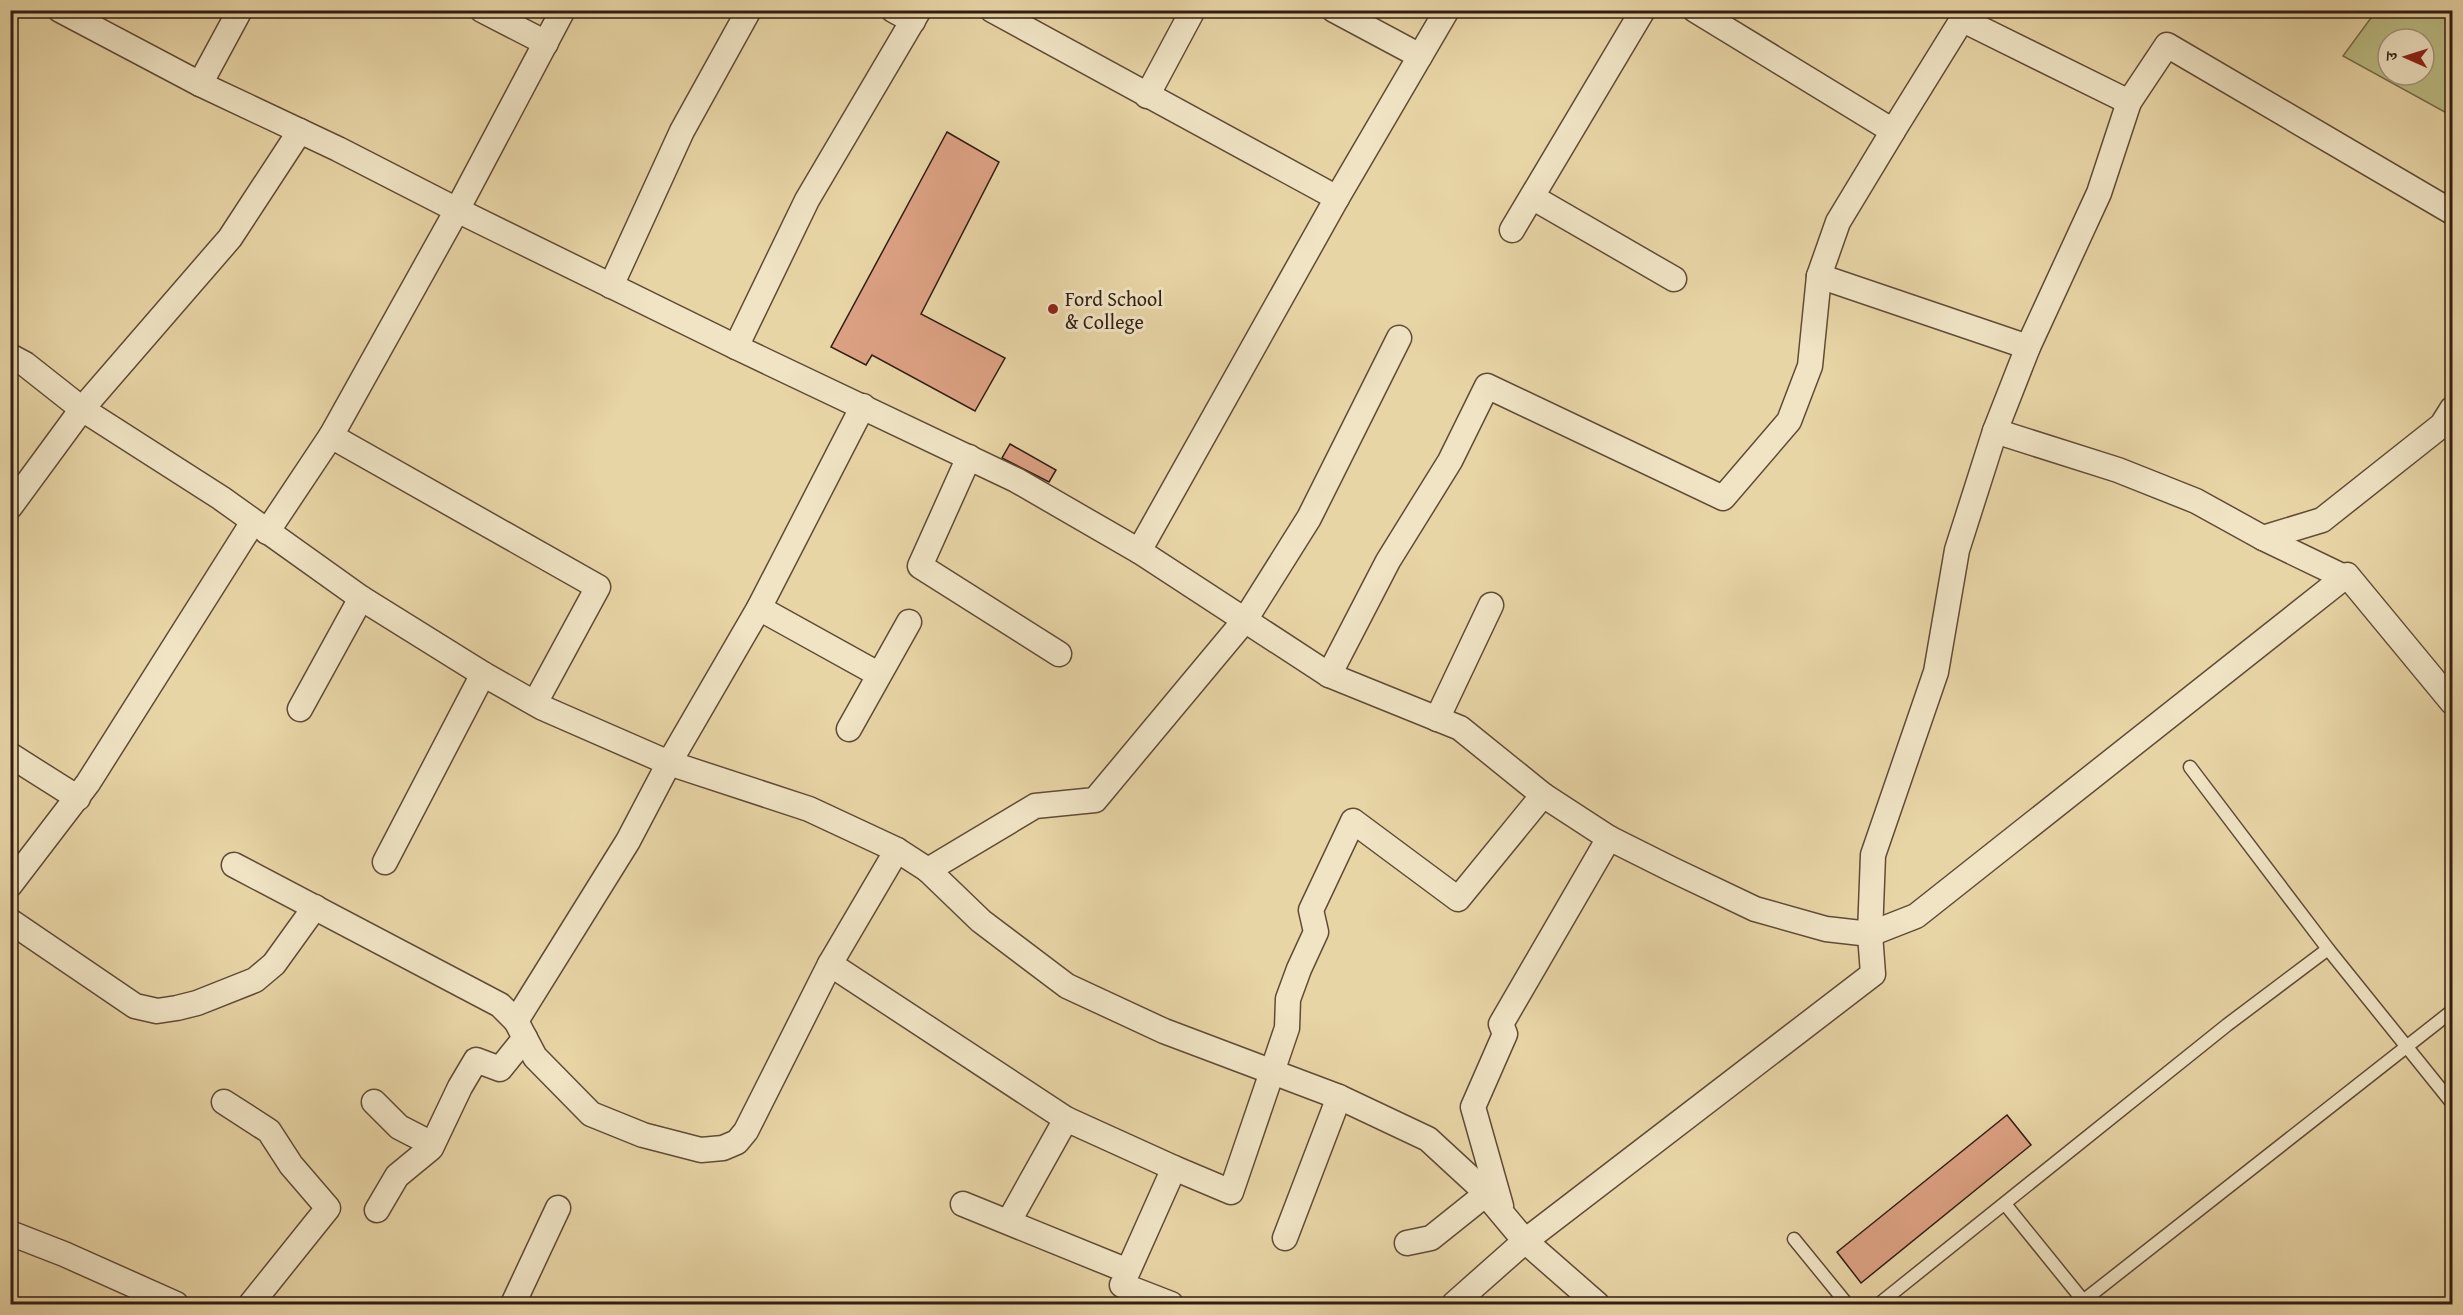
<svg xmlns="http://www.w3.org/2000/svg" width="2463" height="1315" font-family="'Gentium Book Plus','Noto Serif Devanagari',serif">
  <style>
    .green { fill: #bbbc83; stroke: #766c4a; stroke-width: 1.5; fill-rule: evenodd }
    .building { fill: #dca183; stroke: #321d12; stroke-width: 1.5 }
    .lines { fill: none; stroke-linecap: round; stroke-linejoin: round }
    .service-casing { stroke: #604b37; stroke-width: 15 }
    .minor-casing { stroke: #604b37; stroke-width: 27 }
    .service { stroke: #f0e4c5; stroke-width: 12 }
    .minor { stroke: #f0e4c5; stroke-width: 24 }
    .poi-dot { fill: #8f2418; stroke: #f0e4c5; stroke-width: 2 }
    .labels { text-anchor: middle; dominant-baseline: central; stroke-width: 6; stroke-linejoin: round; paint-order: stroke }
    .poi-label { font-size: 20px; fill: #321d12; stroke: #f0e4c5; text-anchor: start }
  </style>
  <rect width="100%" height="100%" fill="#e8d5a6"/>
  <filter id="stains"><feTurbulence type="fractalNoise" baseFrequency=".00333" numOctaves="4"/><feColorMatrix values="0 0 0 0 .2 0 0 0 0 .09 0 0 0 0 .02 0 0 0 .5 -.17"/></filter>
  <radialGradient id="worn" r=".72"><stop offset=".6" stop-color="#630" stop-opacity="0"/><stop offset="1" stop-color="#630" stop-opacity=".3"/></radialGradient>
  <!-- green -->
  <path class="green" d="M2376,11H2452V116L2343,56ZM2388,39H2424V75H2388Z"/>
  <!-- building -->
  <g class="building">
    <path d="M947,132L999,162L921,314L1005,358L975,411L872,355L866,365L831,347Z"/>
    <path d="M1010,444L1056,470L1049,482L1002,458Z"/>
    <path d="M2007,1115L2031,1145L1861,1283L1837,1252Z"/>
  </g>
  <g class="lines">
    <!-- service casing -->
    <g class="service-casing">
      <g id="service">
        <path d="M2190,767L2328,949"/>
        <path d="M2005,1204L2086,1304"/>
        <path d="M1794,1239L1847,1304"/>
        <path d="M2083,1301L2452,1011"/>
        <path d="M1879,1304L2227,1025L2328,949L2452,1103"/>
      </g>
    </g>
    <!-- minor casing -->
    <g class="minor-casing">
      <g id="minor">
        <path d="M60,10L200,84L338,149L457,210L736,347L1016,480L1139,551L1329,675L1460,728L1543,795L1609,838L1671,869L1755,909L1826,929L1870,934L1916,916L2347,575L2452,702"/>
        <path d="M482,10L546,43"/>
        <path d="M893,10L913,21"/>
        <path d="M992,10L1337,198"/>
        <path d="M1334,10L1420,56"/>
        <path d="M1695,10L1893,131L1968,10"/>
        <path d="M1963,20L2129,102L2167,45L2452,212"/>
        <path d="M200,84L240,10"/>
        <path d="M1147,96L1193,10"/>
        <path d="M1532,197L1674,279"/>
        <path d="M1512,230L1643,10"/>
        <path d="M1819,276L2028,347"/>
        <path d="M611,286L682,131L749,10"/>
        <path d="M736,347L807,200L919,10"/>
        <path d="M10,356L25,364L82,409L221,498L361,598L483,674L543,708L669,763L809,809L897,850L928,870L981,921L1067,986L1164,1031L1339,1097L1428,1139L1479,1186L1525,1241L1597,1304"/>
        <path d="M1995,431L2118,470L2196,501L2263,538L2322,520L2442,425L2452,409"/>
        <path d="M331,436L598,587L535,703"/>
        <path d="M969,457L920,566L1059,654"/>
        <path d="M10,507L82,409L230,238L300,131"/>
        <path d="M267,532L331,436L457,210L563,10"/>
        <path d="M2263,538L2344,577"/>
        <path d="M1139,551L1337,198L1447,10"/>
        <path d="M759,608L878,674"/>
        <path d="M1329,675L1388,561L1450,461L1487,386L1723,498L1789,421L1810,366L1819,276L1838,222L1893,131"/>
        <path d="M300,709L361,598"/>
        <path d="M1437,719L1491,605"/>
        <path d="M849,729L909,622"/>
        <path d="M10,755L78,798"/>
        <path d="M385,862L483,674"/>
        <path d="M234,865L500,1005L516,1021L535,1057L591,1114L643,1135L701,1150L723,1148L737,1142L746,1131L830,964L897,850"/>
        <path d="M928,870L1035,806L1095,800L1245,620L1309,518L1399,338"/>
        <path d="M10,885L88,783L253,522"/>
        <path d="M10,921L135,1006L157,1011L177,1008L197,1003L255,980L274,964L315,907"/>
        <path d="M830,964L1066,1119L1174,1168L1128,1271L963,1204"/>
        <path d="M516,1021L628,841L669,763L759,608L863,406"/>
        <path d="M224,1102L269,1131L291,1165L328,1208L251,1304"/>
        <path d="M374,1102L399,1127L432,1144"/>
        <path d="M1174,1168L1231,1192L1287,1028L1288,999L1299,969L1316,932L1311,910L1353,821L1458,899L1543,795"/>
        <path d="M1501,1206L1473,1107L1505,1034L1501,1024L1609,838"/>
        <path d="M377,1210L397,1176L431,1148L460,1087L476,1060L500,1069L525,1038"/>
        <path d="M1009,1221L1066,1119"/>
        <path d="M10,1233L64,1254L176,1304"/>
        <path d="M1285,1238L1339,1097"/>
        <path d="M1407,1243L1431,1238L1486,1194"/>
        <path d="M1122,1285L1171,1304"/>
        <path d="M513,1304L558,1208"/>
        <path d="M1454,1304L1525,1241L1873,974L1870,934L1873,855L1936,672L1957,550L1995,431L2028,347L2099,193L2129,102"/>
      </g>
    </g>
    <!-- service -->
    <use href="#service" class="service"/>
    <!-- minor -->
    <use href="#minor" class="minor"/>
  </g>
  <!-- markers -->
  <circle class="poi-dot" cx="1053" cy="309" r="6"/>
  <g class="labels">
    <!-- poi labels -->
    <g class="poi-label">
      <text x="1065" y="298">Ford School<tspan x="1065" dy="23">&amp; College</tspan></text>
    </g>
  </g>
  <!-- margin -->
  <rect width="2463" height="1315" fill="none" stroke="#e8d5a6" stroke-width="36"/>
  <rect x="12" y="12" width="2439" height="1291" fill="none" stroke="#321d12" stroke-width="3"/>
  <rect x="18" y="18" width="2427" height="1279" fill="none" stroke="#321d12" stroke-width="1.5"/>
  <!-- north arrow -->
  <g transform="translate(2406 57) rotate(273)"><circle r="28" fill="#f0e4c5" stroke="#a4947d" stroke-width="1.5"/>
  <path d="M0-4.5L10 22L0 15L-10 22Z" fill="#8f2418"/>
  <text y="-9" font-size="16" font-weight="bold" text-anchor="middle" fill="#321d12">उ</text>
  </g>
  <rect width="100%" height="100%" filter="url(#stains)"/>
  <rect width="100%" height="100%" fill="url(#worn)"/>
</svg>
